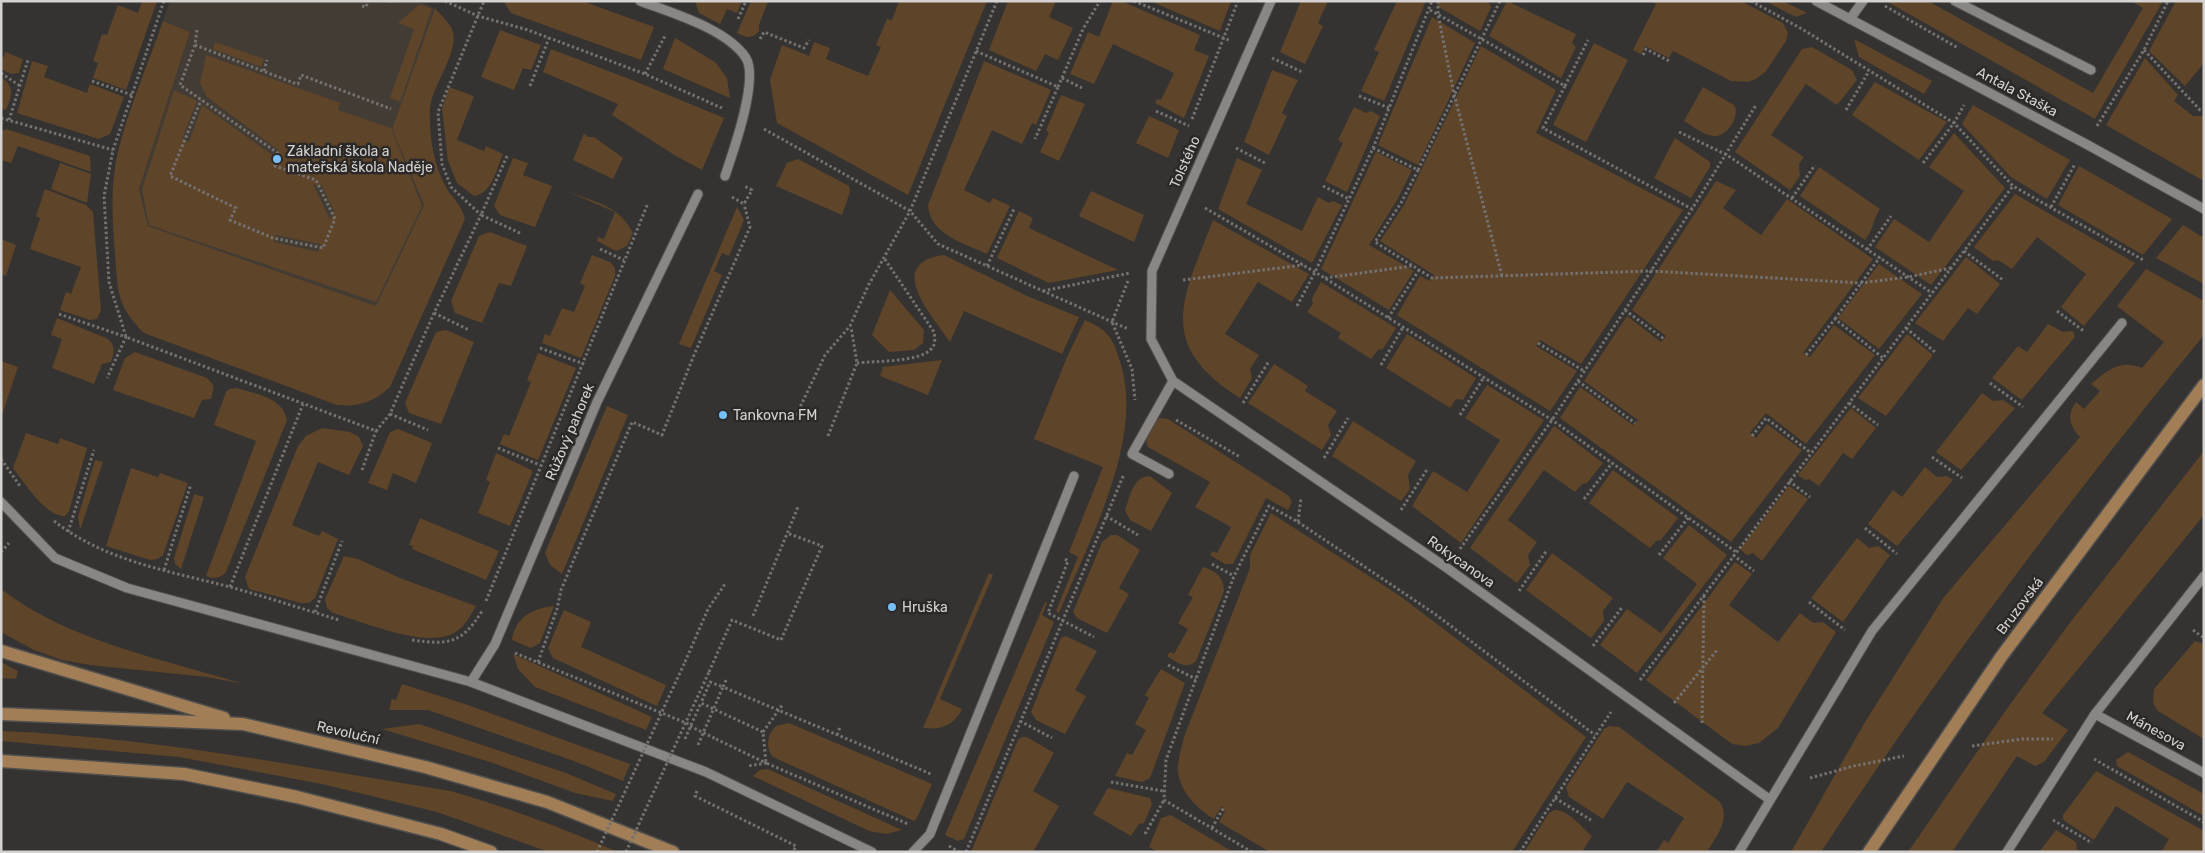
<svg xmlns="http://www.w3.org/2000/svg" width="2205" height="853" font-family="Rubik,sans-serif">
  <style>
    .built { fill: #433c35 }
    .green { fill: #5e4429; fill-rule: evenodd }
    .lines { fill: none; stroke-linecap: round; stroke-linejoin: round }
    .minor-casing { stroke: #504f4d; stroke-width: 11 }
    .major-casing { stroke: #504f4d; stroke-width: 15 }
    .path { stroke: #747270; stroke-width: 3; stroke-dasharray: 2.5 2.5; stroke-linecap: butt }
    .minor { stroke: #898684; stroke-width: 9 }
    .major { stroke: #a17e56; stroke-width: 12 }
    .path-bridge { stroke: #747270; stroke-width: 3; stroke-dasharray: 2.5 2.5; stroke-linecap: butt }
    .poi-dot { fill: #76c0f6; stroke: #2b2927; stroke-width: 2 }
    .labels { text-anchor: middle; dominant-baseline: central; stroke-width: 5; stroke-linejoin: round; paint-order: stroke }
    .street-label { font-size: 14px; fill: #d4d3d1; stroke: #2b2927 }
    .poi-label { font-size: 14px; fill: #d4d3d1; stroke: #2b2927; text-anchor: start }
  </style>
  <rect width="100%" height="100%" fill="#353331"/>
  <!-- built -->
  <path class="built" d="M170,1H418L435,8L392,129L424,205L376,306L148,226L139,189L190,32L163,21Z"/>
  <!-- green -->
  <g class="green">
    <path d="M142,1H157L126,90L93,78L98,63L93,61L102,34L107,35L118,5L138,13Z"/>
    <path d="M503,1H582L654,27L641,60L511,13Z"/>
    <path d="M695,1H742L737,13L727,9L720,24L699,13Z"/>
    <path d="M751,1H768L759,25V31C752,40 745,37 737,33Z"/>
    <path d="M899,1H987L908,195L777,123L770,80L782,45L809,56L814,42L830,48L826,59L868,76L881,47L876,45L887,19L892,20Z"/>
    <path d="M1008,1H1056L1049,17L1073,28L1058,60L1045,54L1036,71L989,50Z"/>
    <path d="M1113,1H1121L1200,35L1194,50L1209,56L1184,118L1155,103L1157,99L1161,100L1174,73L1113,44L1094,84L1070,74L1088,32L1099,37Z"/>
    <path d="M1150,1H1231L1220,31Z"/>
    <path d="M1301,1H1328L1318,23L1323,26L1305,64L1280,52Z"/>
    <path d="M1397,1H1426L1384,101L1361,91L1379,52L1374,50Z"/>
    <path d="M1439,1H1488L1491,7L1480,31L1437,6Z"/>
    <path d="M1507,1L1576,34L1572,43L1576,47L1561,78L1489,36Z"/>
    <path d="M1650,1H1741L1783,23L1788,33L1786,41L1766,71L1756,79L1748,82L1731,81L1673,51L1669,58L1645,46L1641,54L1633,50L1656,4Z"/>
    <path d="M1765,1H1783L1807,13L1796,17Z"/>
    <path d="M1886,1H1928L2093,93L2143,8L2131,1H2163L2095,119Z"/>
    <path d="M2176,1L2204,2V46L2202,49L2204,51V63L2185,86L2149,51Z"/>
    <path d="M420,4L432,9L400,102L390,98L414,29L398,23Z"/>
    <path d="M435,8C440,14 448,21 452,29C461,51 431,86 430,109C429,135 433,164 446,187C453,200 461,203 465,219L390,387C374,402 359,407 337,405L144,333C116,305 118,291 115,254C112,218 110,179 120,144C131,102 149,62 163,21L190,32L139,189L148,226L376,306L424,205L392,129Z"/>
    <path d="M1432,17L1475,43L1418,165L1378,145Z"/>
    <path d="M500,30L541,45L531,70L523,68L514,90L481,77Z"/>
    <path d="M675,38L715,62L727,78L730,98L663,69Z"/>
    <path d="M1854,39L1932,81L1924,94L1859,57Z"/>
    <path d="M215,42L264,59L261,67L213,49Z"/>
    <path d="M1594,43L1628,60L1586,142L1553,125Z"/>
    <path d="M1481,46L1556,90L1536,133L1683,210L1581,364L1540,340L1536,346L1577,371L1550,411L1397,315L1420,276L1430,281L1434,275L1380,241L1404,205Z"/>
    <path d="M1812,47L1852,70L1857,80L1837,105L1806,84L1771,135L1804,157L1799,164L1800,176L1790,190L1735,152L1802,49Z"/>
    <path d="M551,49L637,82L724,118L702,170L676,156L612,115L618,104L543,72Z"/>
    <path d="M5,52L23,59L19,73L11,74L1,69V56L4,57Z"/>
    <path d="M206,55L340,103L338,110L391,128L422,206L376,302L149,225L142,189L174,90L197,101L182,139L189,142L202,105L275,157L278,150L207,97L200,83ZM313,184L319,186L321,184L334,211L330,220ZM276,235L320,244L321,245L318,252L274,242Z"/>
    <path d="M2145,58L2178,95L2174,101L2193,116H2204V181L2106,125Z"/>
    <path d="M32,61L48,66L44,77L87,93L90,84L124,97L110,134L99,139L17,113Z"/>
    <path d="M984,61L1051,90L1036,125L1032,123L1022,144L992,130L964,190L990,203L993,198L1010,206L987,254C964,243 930,235 928,205Z"/>
    <path d="M1272,70L1298,80L1282,113L1287,116L1269,155L1244,142Z"/>
    <path d="M1,77C15,86 12,96 6,110L1,108Z"/>
    <path d="M1875,82L1947,122L1919,160L1852,115Z"/>
    <path d="M449,87L474,96L457,140L484,151L486,146L503,154C496,169 493,193 474,196L457,183L448,161L442,109Z"/>
    <path d="M1703,87L1734,105C1741,115 1727,138 1713,136C1704,135 1692,126 1684,121Z"/>
    <path d="M1061,95L1085,104L1059,161L1040,152L1049,133L1046,130Z"/>
    <path d="M1973,105L2070,160L2047,199L2011,177L1962,124Z"/>
    <path d="M1354,107L1366,113L1371,111L1380,116L1347,192L1325,181L1343,143L1338,140Z"/>
    <path d="M1149,116L1179,130L1168,158L1136,143Z"/>
    <path d="M6,129L90,156L91,172L18,146L11,163L1,160V132Z"/>
    <path d="M584,133L588,137H594L623,158L613,179L573,160Z"/>
    <path d="M1954,133L2005,188L1931,285L1875,247L1894,219L1929,242L1964,191L1929,167Z"/>
    <path d="M1675,138L1710,162V167L1691,198L1654,178Z"/>
    <path d="M1376,152L1412,170L1397,200L1369,245L1414,271L1389,310L1321,269Z"/>
    <path d="M513,158L528,163L523,175L552,186L535,227L500,215L494,206Z"/>
    <path d="M1237,158L1262,170L1246,204L1302,231L1318,197L1329,203L1333,201L1342,205L1312,263L1218,209Z"/>
    <path d="M798,159L849,186L850,192L842,215L776,186L787,163Z"/>
    <path d="M60,163L91,174L87,203L51,189Z"/>
    <path d="M2079,166L2172,219L2143,255L2058,205Z"/>
    <path d="M1819,167L1880,209C1872,221 1875,227 1865,240L1800,196Z"/>
    <path d="M1716,181L1736,190L1723,208L1761,235L1787,199L1873,259L1803,353L1810,357L1834,325L1875,355L1806,444L1766,413L1750,433L1756,438L1767,424L1802,450L1731,542L1560,418L1580,387L1633,425L1638,420L1584,381L1627,316L1661,342L1666,336L1632,310Z"/>
    <path d="M45,189L86,205L93,212L101,310L97,319L90,320L60,310L66,292L71,294L81,267L30,249L40,218L36,216Z"/>
    <path d="M566,191C594,202 618,204 633,233L627,246L616,251L597,241L598,237L604,239L615,212Z"/>
    <path d="M1091,191L1144,215L1134,242L1079,216Z"/>
    <path d="M2015,194L2135,263L2084,326L2061,307L2086,274L2037,237L2012,269L1998,260L1993,261L1974,247Z"/>
    <path d="M737,207L744,220L729,256L722,253L714,271L722,275L691,348L679,344Z"/>
    <path d="M1019,211L1033,218L1029,228L1118,270L1049,283L997,258Z"/>
    <path d="M1213,220L1309,274L1292,302L1258,282L1225,334L1259,355L1250,369L1252,378L1240,398C1154,344 1183,298 1213,220Z"/>
    <path d="M2183,225L2204,238V284L2156,258Z"/>
    <path d="M490,232L527,246L511,286L499,283L482,323L455,313L451,301L479,236Z"/>
    <path d="M1,239L16,245L6,276L1,274Z"/>
    <path d="M592,255L610,262L615,268V276L581,358L542,343L545,334L550,336L562,308L574,312L585,286L580,283Z"/>
    <path d="M944,255L1027,296L1079,317L1062,354L964,311L950,342C933,317 883,263 944,255Z"/>
    <path d="M1966,257L2000,284L1977,314L1968,308L1943,341L1915,323Z"/>
    <path d="M1879,264L1922,294L1879,349L1838,318Z"/>
    <path d="M2146,269L2204,301V335C2068,501 1939,672 1821,852H1791L1865,722L1944,597L2080,437C2070,426 2066,415 2076,402L2084,409L2100,391L2091,384C2108,370 2120,359 2142,368L2164,342L2117,306Z"/>
    <path d="M1321,282L1396,328L1383,349L1378,350L1371,359L1338,338L1341,333L1307,312L1313,304L1312,298Z"/>
    <path d="M890,290L924,330L923,343L914,350L889,352L872,335Z"/>
    <path d="M57,318L108,339C116,346 114,353 111,362L102,364L94,384L52,368L62,339L51,335Z"/>
    <path d="M1085,320C1109,330 1114,340 1121,365C1144,441 1088,543 1059,613L1056,611L1078,557L1069,552L1103,467L1034,439L1067,357Z"/>
    <path d="M2048,324L2063,332L2073,331L2075,337L2022,400L1992,378L2018,346L2027,352Z"/>
    <path d="M446,330L474,342L441,424L409,413L405,403L436,332Z"/>
    <path d="M1407,334L1476,378L1463,400L1456,399L1450,408L1386,368Z"/>
    <path d="M1907,334L1933,355L1886,416L1858,398Z"/>
    <path d="M135,352L207,378L214,386L211,399L202,400L194,418L113,390L125,358Z"/>
    <path d="M538,353L576,368L538,460L500,444L504,434L509,436L531,382L527,380Z"/>
    <path d="M942,360L928,395L880,376L883,367Z"/>
    <path d="M1,361L18,367L1,418Z"/>
    <path d="M1274,364L1308,386L1305,391L1337,411L1328,425L1331,435L1322,450L1248,403Z"/>
    <path d="M1487,385L1544,420L1461,543L1412,506L1433,471L1467,492L1500,440L1465,418Z"/>
    <path d="M236,388C256,394 283,397 287,420L226,572C220,579 213,579 206,576L256,441L214,425L226,392L229,389Z"/>
    <path d="M1982,393L1993,401L2003,400L2015,408L1961,470L1936,452Z"/>
    <path d="M607,406L628,415L562,574L550,565L545,553Z"/>
    <path d="M1851,408L1876,428L1852,459L1843,453L1819,486L1809,479L1805,480L1798,475Z"/>
    <path d="M1160,418L1168,419L1289,496L1292,502L1288,510L1266,498L1233,564H1225L1210,555L1213,551L1217,553L1231,527L1195,507L1210,482L1148,447C1143,438 1152,423 1160,418Z"/>
    <path d="M1353,421L1416,461L1408,475L1410,489L1401,501L1332,456Z"/>
    <path d="M1554,426L1603,463L1587,483L1582,484L1575,492L1544,470L1508,520L1537,542L1528,555L1530,565L1517,583L1470,548Z"/>
    <path d="M322,428L350,432L359,437L363,446L349,475L318,462L292,525L319,536L322,531L338,539L315,598L309,603H301L249,589L245,577L298,446L306,436Z"/>
    <path d="M398,429L432,443L416,483L393,473L387,490L368,483L390,432Z"/>
    <path d="M26,433L58,444L60,438L87,448L69,511L65,516C47,518 23,481 13,468Z"/>
    <path d="M2204,451V515L2042,713L2068,730L2044,762L2035,766L2017,756L1952,852H1908L2006,710L2069,624Z"/>
    <path d="M496,453L533,471L510,526L478,513L490,482L486,480Z"/>
    <path d="M95,460L103,462L80,530L78,517Z"/>
    <path d="M1925,467L1937,477L1947,476L1953,480L1897,546L1868,524L1893,490L1902,497Z"/>
    <path d="M131,468L158,477L160,473L188,483L163,555L158,559L150,560L106,546Z"/>
    <path d="M1613,470L1678,518L1661,540L1656,541L1650,548L1589,503Z"/>
    <path d="M1150,476L1172,493L1151,531L1130,520L1125,510C1130,497 1133,476 1150,476Z"/>
    <path d="M1789,486L1808,499L1762,561L1753,553L1747,555L1740,549Z"/>
    <path d="M194,494L204,497L181,569L175,564L174,558Z"/>
    <path d="M1271,513L1400,596L1586,737L1512,852H1270L1219,822L1225,811L1222,806L1214,819C1196,808 1176,788 1178,765C1179,756 1182,746 1184,737L1250,568V555Z"/>
    <path d="M420,518L499,551L486,580L412,549L413,546L409,545Z"/>
    <path d="M1689,525L1727,555L1637,673L1600,645L1627,609L1661,633L1697,584L1663,558Z"/>
    <path d="M1111,535H1117L1140,550L1119,588L1129,594L1107,633L1077,618L1073,612L1102,542Z"/>
    <path d="M1857,538L1869,548L1878,546L1890,555L1843,622L1811,598Z"/>
    <path d="M1552,553L1613,598L1603,611L1604,621L1591,638L1526,590Z"/>
    <path d="M344,556L358,559L400,578L476,606C470,616 465,627 454,633C425,649 364,622 333,613L327,608L325,599Z"/>
    <path d="M1735,562L1752,574L1729,605L1778,642L1800,613L1813,623L1823,622L1836,632L1778,728L1759,743L1745,746L1732,744L1646,680Z"/>
    <path d="M1203,567C1216,571 1224,577 1224,591L1196,661C1185,671 1176,661 1167,656L1170,652L1174,654L1188,629L1178,623L1193,597L1188,595Z"/>
    <path d="M989,573L993,575L940,699L962,709C954,726 940,730 923,728Z"/>
    <path d="M1,589C70,642 163,659 244,684L207,677L90,665L62,660L34,650L1,632Z"/>
    <path d="M1045,602L1047,603L1042,615L1054,622L964,839L958,841L945,835Z"/>
    <path d="M554,606L540,643L531,648L512,640C515,617 533,608 554,606Z"/>
    <path d="M564,610L591,622L581,647L666,685L657,706L553,658L548,648Z"/>
    <path d="M1066,636L1097,651L1075,690L1086,696L1065,734L1036,720L1031,712L1061,638Z"/>
    <path d="M2195,641L2204,644V739L2158,711L2153,703L2154,689Z"/>
    <path d="M513,654L652,717L646,730L535,687L518,669Z"/>
    <path d="M1,662L18,671L16,679L1,678Z"/>
    <path d="M1161,669L1185,683L1150,778L1142,782L1115,776L1127,753L1132,755L1146,730L1135,724L1149,698L1145,695Z"/>
    <path d="M402,684L465,704L630,764L623,781L574,761L428,710H389L392,699L396,700Z"/>
    <path d="M789,723L932,784L917,818L914,821L773,757C765,747 767,735 776,726Z"/>
    <path d="M419,724L566,773L616,794L613,801L575,793L490,762L382,729Z"/>
    <path d="M1609,726L1619,727L1720,802C1731,820 1716,836 1707,852H1656L1664,840L1668,843L1684,818L1627,782L1603,819L1569,797L1566,787L1604,729Z"/>
    <path d="M1,731C152,737 301,767 450,791C508,807 563,829 618,852H549L437,812L322,784L179,757L1,741Z"/>
    <path d="M1022,737H1027L1054,753L1033,791L1059,806L1033,852H971L1018,740Z"/>
    <path d="M2128,752L2204,794V816L2117,766L2116,760Z"/>
    <path d="M766,769L770,770L902,830L886,834L869,831L753,776L760,770Z"/>
    <path d="M2096,771L2204,831V852H2161L2169,839L2116,806L2094,840L2066,822L2063,819V815Z"/>
    <path d="M1108,788L1150,798L1152,804L1144,823L1139,824L1131,836L1093,814Z"/>
    <path d="M1555,810C1570,811 1581,827 1592,836L1582,852H1524L1549,813Z"/>
    <path d="M1171,815L1233,852H1158L1149,847L1161,818Z"/>
    <path d="M2056,830L2076,842L2077,849L2080,852H2039Z"/>
  </g>
  <g class="lines">
    <!-- minor casing -->
    <g class="minor-casing">
      <g id="minor">
        <path d="M640,1C672,13 727,29 746,58C759,80 733,152 725,176"/>
        <path d="M1271,1L1152,271L1151,339L1173,381L1447,568L1769,799"/>
        <path d="M1816,1L2086,144L2204,209"/>
        <path d="M1955,1L2091,70"/>
        <path d="M1850,19L1863,1"/>
        <path d="M1169,474L1132,454L1173,381"/>
        <path d="M1,502L55,558L127,588L471,682L706,772L872,852"/>
        <path d="M471,682L495,644L597,402L698,194"/>
        <path d="M2095,714L2204,773"/>
        <path d="M913,852L930,834L1074,476"/>
        <path d="M1739,852L1872,631L2122,323"/>
        <path d="M2007,852L2095,714L2204,576"/>
      </g>
    </g>
    <!-- major casing -->
    <g class="major-casing">
      <g id="major">
        <path d="M1,651L224,718"/>
        <path d="M1,714L243,724L425,767L547,802L673,852"/>
        <path d="M1,761L184,774L297,797L441,834L491,852"/>
        <path d="M1869,852L2001,657L2204,385"/>
      </g>
    </g>
    <!-- path -->
    <g class="path">
      <path d="M164,1L113,150L104,196L109,282L126,337L376,431L390,414L434,313L481,215L451,187L442,164L438,112L484,1"/>
      <path d="M389,1H395"/>
      <path d="M445,1L478,16L528,30L645,74L722,108"/>
      <path d="M1134,1L1231,41"/>
      <path d="M1438,1V14L1454,94L1502,276"/>
      <path d="M1751,1L1802,29L1954,123L2013,186L2145,261"/>
      <path d="M362,6L366,7L368,1"/>
      <path d="M1885,6L1958,48"/>
      <path d="M1430,10L1565,86L1543,128L1692,209"/>
      <path d="M738,19L746,1"/>
      <path d="M197,30L195,45L294,83L298,84L301,75L391,109"/>
      <path d="M760,39L764,32L804,48L809,40"/>
      <path d="M195,45L180,85L279,154L275,166L316,180L335,219L323,248L273,238L230,220L236,208L170,176L201,100"/>
      <path d="M2144,50L2200,110H2204"/>
      <path d="M976,51L1058,87L1035,139"/>
      <path d="M1643,55L1646,49L1669,61"/>
      <path d="M1272,58L1302,72"/>
      <path d="M264,71L267,60"/>
      <path d="M1,73L20,86"/>
      <path d="M645,74L666,34"/>
      <path d="M1062,78L1082,88"/>
      <path d="M92,81L132,95"/>
      <path d="M530,86L549,38"/>
      <path d="M1565,86L1588,40"/>
      <path d="M1058,87L1083,29L1100,1"/>
      <path d="M1359,96L1389,108"/>
      <path d="M1846,110L1869,71"/>
      <path d="M1156,111L1189,126"/>
      <path d="M1,118L113,150"/>
      <path d="M1192,119L1238,1"/>
      <path d="M9,120L28,60"/>
      <path d="M2097,126L2144,50L2168,1"/>
      <path d="M764,129L910,211L938,244L1128,329"/>
      <path d="M1679,132L1727,155L1932,293"/>
      <path d="M1236,148L1265,163"/>
      <path d="M1373,148L1418,170L1401,203L1375,242L1432,278L1651,271L1861,283L1908,277L1951,268"/>
      <path d="M507,156L481,215L522,234"/>
      <path d="M1923,163L1954,123L1964,105"/>
      <path d="M1418,170L1500,1"/>
      <path d="M1323,186L1349,199"/>
      <path d="M732,197L744,204L752,190L744,186"/>
      <path d="M1792,198L1815,165"/>
      <path d="M2051,207L2075,164"/>
      <path d="M1205,208L1315,272L1552,420L1736,552"/>
      <path d="M600,249L624,260"/>
      <path d="M1867,250L1891,216"/>
      <path d="M1964,251L2003,280"/>
      <path d="M987,266L1014,209"/>
      <path d="M1325,278L1412,266"/>
      <path d="M1183,280L1303,265"/>
      <path d="M1128,281L1112,322L1132,369L1135,400"/>
      <path d="M1043,291L1130,273"/>
      <path d="M1297,306L1315,272L1373,148L1432,1"/>
      <path d="M1625,310L1664,339"/>
      <path d="M2057,311L2085,332"/>
      <path d="M434,313L469,330"/>
      <path d="M59,314L126,337L107,378"/>
      <path d="M1388,318L1419,270"/>
      <path d="M1835,319L1880,257"/>
      <path d="M1906,328L1935,352"/>
      <path d="M1538,343L1584,371"/>
      <path d="M540,348L584,364"/>
      <path d="M1806,355L1835,319L1883,358"/>
      <path d="M857,363C875,361 918,362 930,350C936,346 935,338 934,332L884,258"/>
      <path d="M1381,365L1403,327"/>
      <path d="M1578,381L1635,423"/>
      <path d="M1990,383L2023,407"/>
      <path d="M1243,403L1269,361"/>
      <path d="M1849,403L1878,425"/>
      <path d="M390,414L428,430"/>
      <path d="M1460,415L1484,377"/>
      <path d="M794,420L825,355L850,326L868,286L910,211L997,1"/>
      <path d="M1176,420L1240,457"/>
      <path d="M828,436L857,363L851,327"/>
      <path d="M1752,436L1766,418L1811,453"/>
      <path d="M498,448L540,465"/>
      <path d="M1932,457L1962,478"/>
      <path d="M1324,458L1348,418"/>
      <path d="M1,459L20,486"/>
      <path d="M362,470L376,431"/>
      <path d="M1789,481L1810,497"/>
      <path d="M1584,499L1612,463"/>
      <path d="M1401,510L1428,468"/>
      <path d="M1106,516L1138,535"/>
      <path d="M54,521C105,561 169,571 230,587C266,597 303,609 339,620"/>
      <path d="M1298,522L1435,614L1595,735"/>
      <path d="M1865,528L1897,554"/>
      <path d="M68,532L94,450"/>
      <path d="M1460,549L1552,420L1692,209L1756,105"/>
      <path d="M1,552L9,543"/>
      <path d="M1659,555L1688,518"/>
      <path d="M1733,555L1754,571"/>
      <path d="M1065,559L1068,561L1048,613L1094,637"/>
      <path d="M1212,564L1234,576"/>
      <path d="M164,570L191,484"/>
      <path d="M230,587L303,404"/>
      <path d="M1519,591L1547,550"/>
      <path d="M486,601L648,203"/>
      <path d="M1809,602L1845,630"/>
      <path d="M315,612L342,541"/>
      <path d="M753,616L798,507"/>
      <path d="M2193,630L2204,638"/>
      <path d="M412,640C448,645 462,644 482,611"/>
      <path d="M1593,646L1623,606"/>
      <path d="M515,653L691,725L701,703L763,732L766,763L908,824"/>
      <path d="M538,662L557,609L561,590L632,422L662,435L694,355L750,227L744,204"/>
      <path d="M685,662L708,609L725,584"/>
      <path d="M1168,665L1196,679"/>
      <path d="M709,672L732,620L781,640L822,546L787,533"/>
      <path d="M726,680L723,687L931,774"/>
      <path d="M1640,680L2013,186"/>
      <path d="M1674,703L1718,649"/>
      <path d="M1020,721L1052,738"/>
      <path d="M1702,723L1704,594"/>
      <path d="M763,732L783,704"/>
      <path d="M837,735L840,727"/>
      <path d="M685,739L691,725"/>
      <path d="M716,739L766,763L748,766"/>
      <path d="M698,745L723,687L710,682L701,703"/>
      <path d="M1972,746L2022,739H2053"/>
      <path d="M2094,759L2204,822"/>
      <path d="M1810,778L1854,766L1904,756"/>
      <path d="M1111,782L1163,791"/>
      <path d="M697,791L695,796L796,846L793,852"/>
      <path d="M1555,798L1591,820"/>
      <path d="M2053,820L2092,843"/>
      <path d="M1212,828L1224,807"/>
      <path d="M1145,834L1164,800"/>
      <path d="M949,846L959,852"/>
      <path d="M966,852L1124,474"/>
      <path d="M1252,852L1164,800L1166,760L1234,576L1269,506L1298,522L1301,498"/>
      <path d="M1520,852L1611,712"/>
    </g>
    <!-- minor -->
    <use href="#minor" class="minor"/>
    <!-- major -->
    <use href="#major" class="major"/>
    <!-- path-bridge -->
    <g class="path-bridge">
      <path d="M690,726L716,739"/>
      <path d="M597,852L685,662"/>
      <path d="M626,852L709,672"/>
    </g>
  </g>
  <!-- markers -->
  <g class="poi-dot">
    <circle cx="277" cy="159" r="5"/>
    <circle cx="723" cy="415" r="5"/>
    <circle cx="892" cy="607" r="5"/>
  </g>
  <g class="labels">
    <!-- street labels -->
    <g class="street-label">
      <text transform="translate(2017 92) rotate(28)">Antala Staška</text>
      <text transform="translate(1185 162) rotate(-66)">Tolstého</text>
      <text transform="translate(570 432) rotate(-67)">Růžový pahorek</text>
      <text transform="translate(1461 562) rotate(35)">Rokycanova</text>
      <text transform="translate(2020 606) rotate(-53)">Bruzovská</text>
      <text transform="translate(2156 731) rotate(29)">Mánesova</text>
      <text transform="translate(348 733) rotate(13)">Revoluční</text>
    </g>
    <!-- poi labels -->
    <g class="poi-label">
      <text x="287" y="151">Základní škola a<tspan x="287" dy="16">mateřská škola Naděje</tspan></text>
      <text x="733" y="415">Tankovna FM</text>
      <text x="902" y="607">Hruška</text>
    </g>
  </g>
  <!-- border -->
  <rect width="2205" height="853" fill="none" stroke="#d4d3d1" stroke-width="5"/>
</svg>
